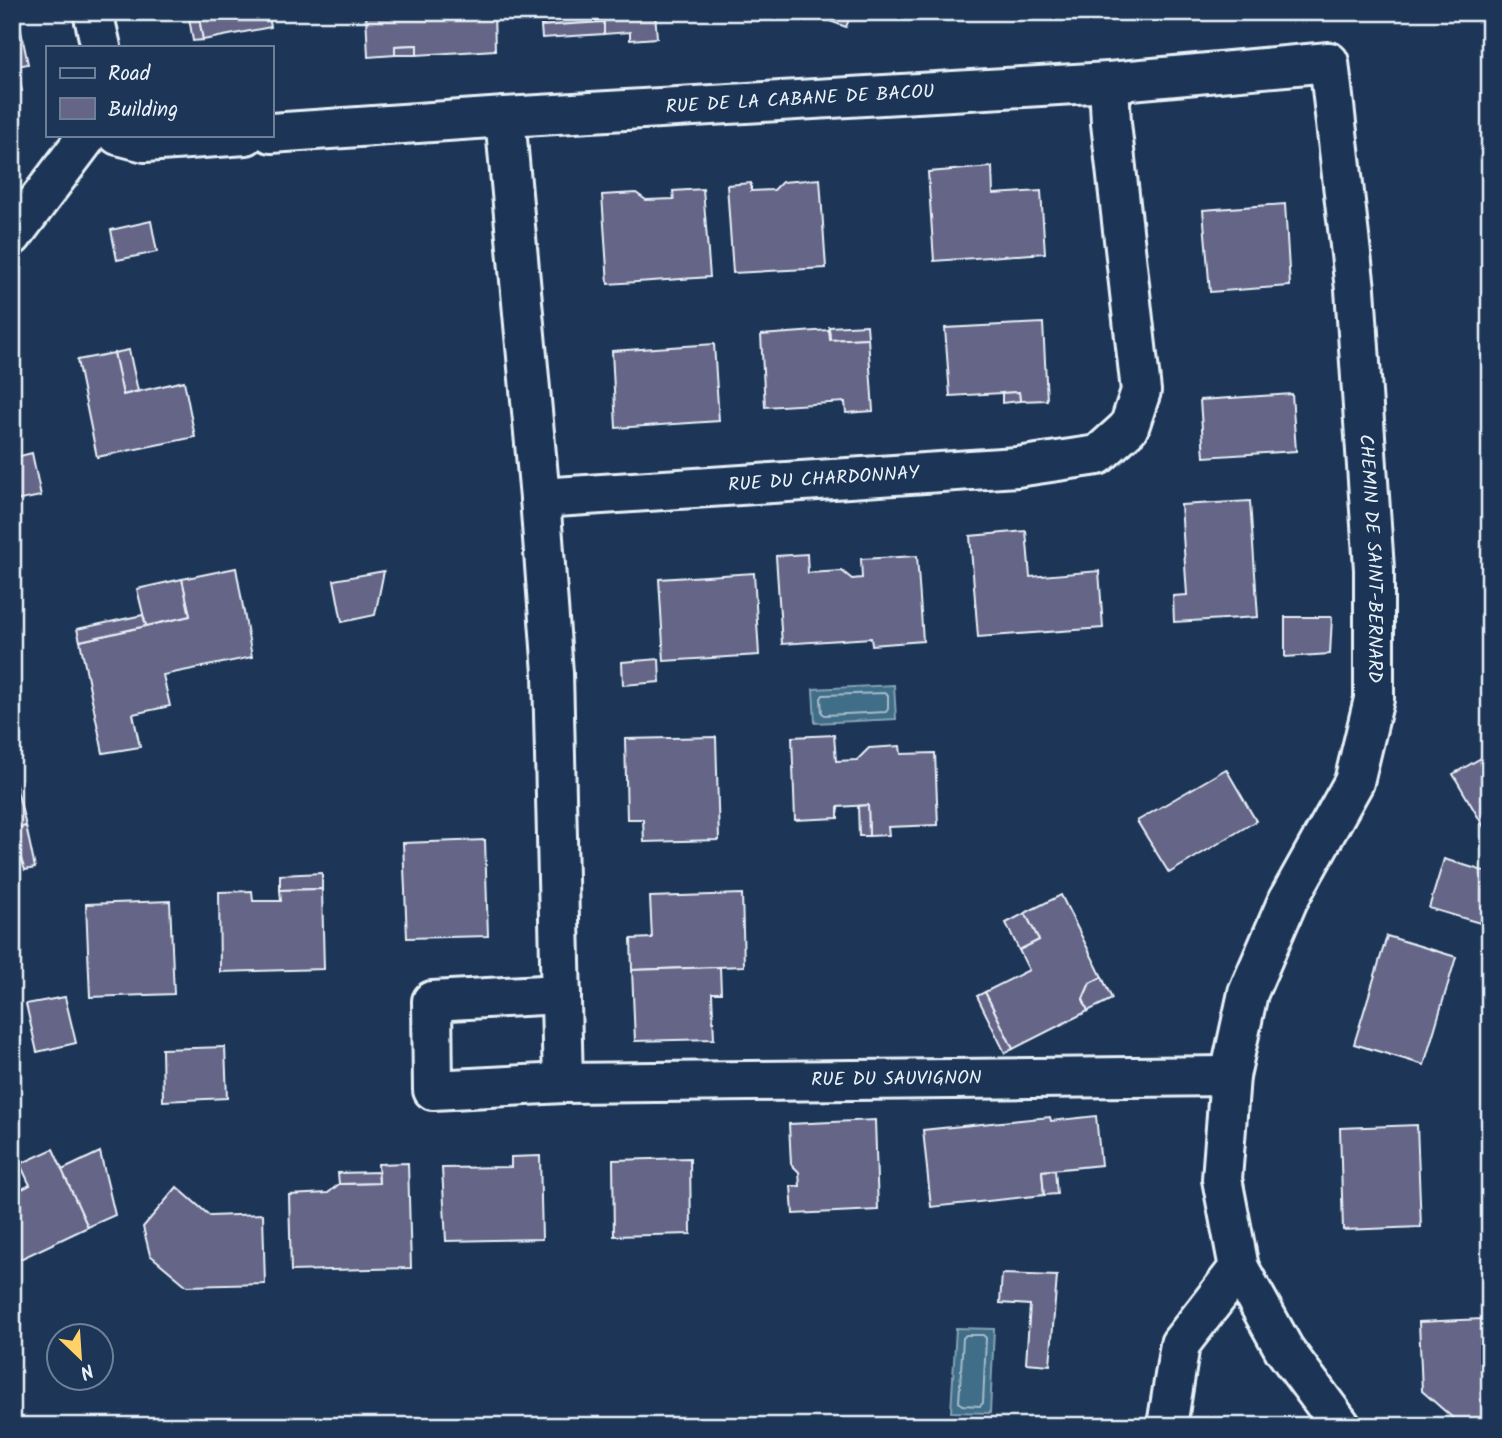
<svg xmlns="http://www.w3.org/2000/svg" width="1502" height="1438" font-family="Kalam,sans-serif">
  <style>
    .water { fill: #416d87; stroke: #84a2b4; stroke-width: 2 }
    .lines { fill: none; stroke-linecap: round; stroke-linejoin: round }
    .shore { stroke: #a5bccb; stroke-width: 2 }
    .building { fill: #656587; stroke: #e8f1f8; stroke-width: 2 }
    .street-casing { stroke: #e8f1f8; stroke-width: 44 }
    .street { stroke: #1d3557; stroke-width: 38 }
    .labels { text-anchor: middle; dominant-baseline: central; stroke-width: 5; stroke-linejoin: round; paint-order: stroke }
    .street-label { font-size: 19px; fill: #e8f1f8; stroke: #1d3557 }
  </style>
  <rect width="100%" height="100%" fill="#1d3557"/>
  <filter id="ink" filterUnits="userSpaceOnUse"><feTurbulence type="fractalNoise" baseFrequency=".0143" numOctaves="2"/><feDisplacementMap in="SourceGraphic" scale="14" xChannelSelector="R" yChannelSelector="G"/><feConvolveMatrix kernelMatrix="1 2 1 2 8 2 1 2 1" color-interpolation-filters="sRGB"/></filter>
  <g filter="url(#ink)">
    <!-- water -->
    <g class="water">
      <path d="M894,685L896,719L815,723L813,689Z"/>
      <path d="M956,1328L994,1329L990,1413L951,1412Z"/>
    </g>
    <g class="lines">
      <!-- shore -->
      <g class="shore">
        <path d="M885,693L888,695V709L886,712L825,715L822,713L821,698L823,695Z"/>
        <path d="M966,1335H983L986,1338L983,1403L980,1406L962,1405L959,1402L963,1338Z"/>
      </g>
    </g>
    <!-- building -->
    <g class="building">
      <path d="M12,12H17L28,64L17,66L22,91L12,93Z"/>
      <path d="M188,12H198L203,40L193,41Z"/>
      <path d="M198,12H268L271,27L203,40Z"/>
      <path d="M366,12H494L495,50L417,55V45L395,46V55L368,57Z"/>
      <path d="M540,12H655L657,38L630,40V32L604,34V22L541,26Z"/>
      <path d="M808,12H831L827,20Z"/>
      <path d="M831,12H852L846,27L827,20Z"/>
      <path d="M604,22V34L542,38L541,26Z"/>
      <path d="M417,45V55H395V46Z"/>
      <path d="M992,167L993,194L1041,191L1045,253L934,261L928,172Z"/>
      <path d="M820,179L826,268L733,273L727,185L751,183V191L774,190L782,182Z"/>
      <path d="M703,189L710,277L608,284L602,195L636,193L646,200L674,199L673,191Z"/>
      <path d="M1285,204L1290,286L1210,292L1203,210Z"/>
      <path d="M151,221L157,252L117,260L111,230Z"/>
      <path d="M1043,323L1047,400L1020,401L1019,392L950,396L945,328Z"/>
      <path d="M867,325L868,338L830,340L829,327Z"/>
      <path d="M829,330L830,340L868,338L873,411L846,413L845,402L765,407L761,335Z"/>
      <path d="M714,344L719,421L616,428L612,351Z"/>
      <path d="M129,350L138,391L123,395L114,353Z"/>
      <path d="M114,353L123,395L184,381L195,437L97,457L77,360Z"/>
      <path d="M1019,392L1020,401L1002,403V393Z"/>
      <path d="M1292,394L1296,451L1204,457L1200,400Z"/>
      <path d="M32,453L41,496L15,501L12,488V458Z"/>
      <path d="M1250,501L1258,617L1174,622L1173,596L1187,595L1181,505Z"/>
      <path d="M1026,531L1030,577L1099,571L1103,628L978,637L970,536Z"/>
      <path d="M807,554L808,573L842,571L852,579L862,578L861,559L917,556L923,641L872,645L871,638L782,644L776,556Z"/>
      <path d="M236,568L252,657L163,675L170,706L133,714L140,747L103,753L80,641L190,616L182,579Z"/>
      <path d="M384,571L375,615L342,622L334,580Z"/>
      <path d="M754,573L759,655L664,661L659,579Z"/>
      <path d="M182,579L190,616L146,626L137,589Z"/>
      <path d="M143,615L146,626L80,641L77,629Z"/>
      <path d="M1285,617H1332L1330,654L1285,657Z"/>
      <path d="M659,659L660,682L623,685L622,662Z"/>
      <path d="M834,735L836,761L857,760L869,748L900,746L901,754L935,753L938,825L888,827L889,835L869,836L868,805L838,807V818L795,820L792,737Z"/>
      <path d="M716,737L719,840L644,842L643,819H627L625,739Z"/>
      <path d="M1490,753V833L1488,834L1453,774Z"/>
      <path d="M1226,769L1256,821L1169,873L1137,821Z"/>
      <path d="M12,770L26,826L12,830Z"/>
      <path d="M868,805L869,836H859L858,806Z"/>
      <path d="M26,826L35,868L25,870L21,859L12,860V830Z"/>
      <path d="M485,840L488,936L407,938L403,843Z"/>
      <path d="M1444,859L1490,873V926L1429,908Z"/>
      <path d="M322,873V889L280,890V875Z"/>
      <path d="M322,889L324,969L220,972L219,892L252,891L253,901H281L280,890Z"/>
      <path d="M742,894L744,966L632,970L631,939L652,938L650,897Z"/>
      <path d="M1061,895L1102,977L1090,983L1083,999L1088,1011L1013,1049L985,992L1029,970L1019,950L1039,940L1025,913Z"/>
      <path d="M170,901L174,994L90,997L86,904Z"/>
      <path d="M1025,913L1039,940L1019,950L1006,923Z"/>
      <path d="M1387,936L1456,957L1424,1065L1354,1044Z"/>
      <path d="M720,967L721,993H712L714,1039L635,1041L632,970Z"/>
      <path d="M1102,977L1112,999L1088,1011L1083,999L1090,983Z"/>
      <path d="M985,992L1013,1049L1005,1053L977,996Z"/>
      <path d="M65,997L76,1043L37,1052L26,1004Z"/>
      <path d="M225,1047L227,1098L163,1101L162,1049Z"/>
      <path d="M1096,1116L1101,1165L1042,1171L1044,1195L931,1207L923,1130L1050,1117L1051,1121Z"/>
      <path d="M875,1120L878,1210L793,1214L791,1186H800L799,1172L791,1164L789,1124Z"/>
      <path d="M1417,1125L1421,1227L1343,1230L1340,1128Z"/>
      <path d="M53,1149L88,1227L12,1263V1194L30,1185L20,1164Z"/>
      <path d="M100,1152L115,1215L88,1227L62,1170Z"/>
      <path d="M540,1156L542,1239L446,1241L442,1168L511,1167V1157Z"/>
      <path d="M690,1158L691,1234L614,1236L613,1160Z"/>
      <path d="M408,1163L411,1268L291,1271L289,1195L328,1193L339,1184L379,1183L378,1164Z"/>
      <path d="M1055,1170L1057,1194L1044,1195L1042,1171Z"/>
      <path d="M378,1172L379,1183L339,1184L338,1173Z"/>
      <path d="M177,1187L210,1216L263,1214L265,1284L187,1286L150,1255L143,1227Z"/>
      <path d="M1002,1274L1057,1276L1050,1365L1026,1363L1030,1305L1000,1303Z"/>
      <path d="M1482,1319L1483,1362L1490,1368V1426H1462L1422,1391L1419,1322Z"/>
    </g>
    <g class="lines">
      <!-- street casing -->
      <g class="street-casing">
        <g id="street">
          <path d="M93,12L101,47"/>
          <path id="s1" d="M505,117L540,498L1017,467L1098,455L1129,427L1141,391L1111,123L1109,82"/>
          <path id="s2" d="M271,133L505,117L1109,82L1329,62L1355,289L1374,569V699L1354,782L1288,900L1248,993L1230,1076L1222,1179L1239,1268L1180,1344L1167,1426"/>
          <path d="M118,135L145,142L246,135"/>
          <path d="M12,236L88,135"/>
          <path id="s3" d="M540,498L553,673L563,1083L1230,1076"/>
          <path d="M561,994L432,1001L433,1090L563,1083"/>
          <path d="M1239,1268L1284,1349L1341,1426"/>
        </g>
      </g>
      <!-- street -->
      <use href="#street" class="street"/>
    </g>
  </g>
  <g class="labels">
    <!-- street labels -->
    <g class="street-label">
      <text stroke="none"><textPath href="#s2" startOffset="530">RUE DE LA CABANE DE BACOU</textPath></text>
      <text stroke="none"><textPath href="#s1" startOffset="667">RUE DU CHARDONNAY</textPath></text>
      <text stroke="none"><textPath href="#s2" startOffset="1559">CHEMIN DE SAINT-BERNARD</textPath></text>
      <text stroke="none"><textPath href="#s3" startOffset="919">RUE DU SAUVIGNON</textPath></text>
    </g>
  </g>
  <!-- margin -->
  <rect width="1502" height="1438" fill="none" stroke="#1d3557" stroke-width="42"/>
  <rect x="21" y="21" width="1460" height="1396" fill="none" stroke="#e8f1f8" stroke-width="2.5" filter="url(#ink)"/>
  <!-- legend -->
  <rect x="46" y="46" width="228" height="91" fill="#1d3557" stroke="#6e8097" stroke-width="2"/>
  <rect x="60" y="68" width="35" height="10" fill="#1d3557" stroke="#6e8097" stroke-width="2"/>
  <text x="108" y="80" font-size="21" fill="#e8f1f8">Road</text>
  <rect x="60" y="98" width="35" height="21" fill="#656587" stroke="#6e8097" stroke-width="2"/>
  <text x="108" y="116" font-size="21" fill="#e8f1f8">Building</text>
  <!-- north arrow -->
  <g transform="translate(80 1357) rotate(155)"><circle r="33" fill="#1d3557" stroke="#6e8097" stroke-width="2"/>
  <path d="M0-5L12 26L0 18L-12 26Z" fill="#ffd166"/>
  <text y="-10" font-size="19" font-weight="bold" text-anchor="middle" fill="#e8f1f8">N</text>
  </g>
</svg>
